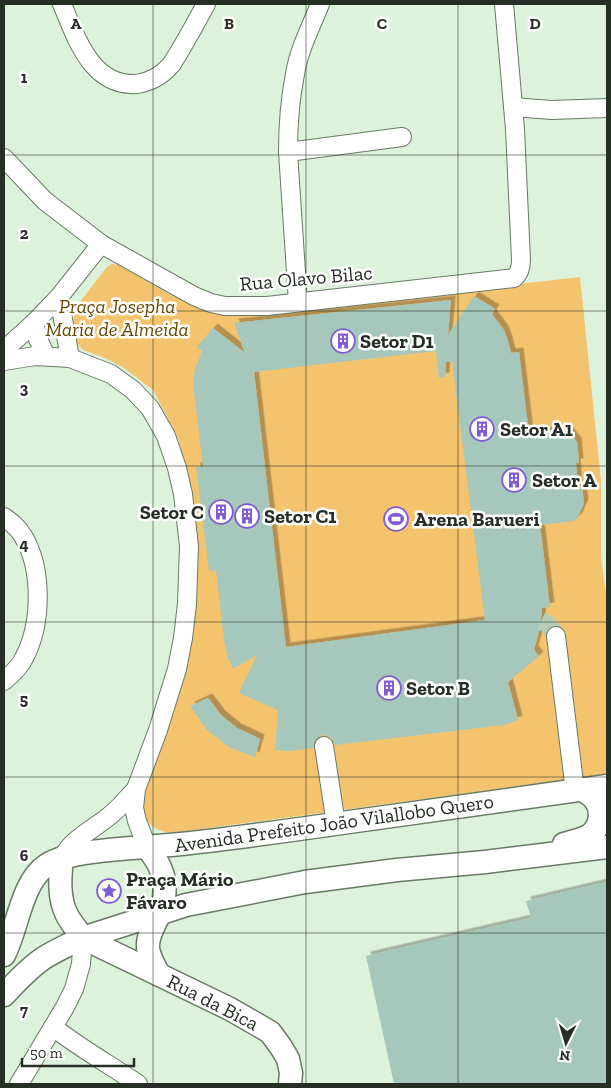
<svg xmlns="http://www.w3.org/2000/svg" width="611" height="1088" font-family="'Zilla Slab',serif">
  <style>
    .green { fill: #f4c36e }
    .building { fill: #a6c7bb; fill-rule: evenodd; filter: url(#shadow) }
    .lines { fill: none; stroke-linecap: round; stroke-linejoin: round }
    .minor-tunnel { stroke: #b8cbb6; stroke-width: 18; stroke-dasharray: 18 9; stroke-linecap: butt }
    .minor-casing { stroke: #687a65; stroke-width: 20 }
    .major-casing { stroke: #687a65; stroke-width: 25 }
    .minor { stroke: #fff; stroke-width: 18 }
    .major { stroke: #fff; stroke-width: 22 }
    .grid { fill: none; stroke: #262e25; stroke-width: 1; stroke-opacity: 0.55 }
    .labels { text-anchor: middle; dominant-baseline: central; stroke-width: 5; stroke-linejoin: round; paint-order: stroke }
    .street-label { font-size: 20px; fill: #262e25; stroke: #fff }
    .park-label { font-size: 20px; font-style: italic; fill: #694900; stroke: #fff }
    .poi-label { font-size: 20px; font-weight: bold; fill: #262e25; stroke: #fff; text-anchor: start }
    .grid-label { font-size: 16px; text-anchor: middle; font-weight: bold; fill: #262e25; stroke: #fff; stroke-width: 5; stroke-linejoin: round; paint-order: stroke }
  </style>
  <defs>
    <filter id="shadow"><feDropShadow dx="4.5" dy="-4.5" stdDeviation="0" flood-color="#0004"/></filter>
  </defs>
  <rect width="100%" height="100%" fill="#ddf2da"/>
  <!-- green -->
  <path class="green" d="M112,264L119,265C149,282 179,302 212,312L518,284L580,277L601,481V557L607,602V774L172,833C154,831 145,823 140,805L178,683L187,481L179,441L175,432L153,390L124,368L105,358L83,350L75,341L72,327L76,307L106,268Z"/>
  <!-- building -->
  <g class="building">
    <path d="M474,296L495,309L492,314L504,330L508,341L511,353L519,352L529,434L561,430L569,432L577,442L579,463H576L578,487H582L584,503L578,517L574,521L540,525L550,607L542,608L540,628L534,650L539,656L508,682L518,720L504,725L335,745L332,739L328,736L323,735L317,738L314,743V748L289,751L275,750L278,710L239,693L257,655L233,669L228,658L224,640L216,570L209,571L196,467H203L193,383L195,369L202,351L197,347L213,328L245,353L234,323L451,300L448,335ZM436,351L439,378L445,377L446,362L452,361L485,620L286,647L254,372Z"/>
    <path d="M208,698L221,715L227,720L237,728L260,739L255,757L229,747L207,730L190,706Z"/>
    <path d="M607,882V1084H394L366,956L531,918L526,901Z"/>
  </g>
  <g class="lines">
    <!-- minor-tunnel -->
    <path class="minor-tunnel" d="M541,621L549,625L556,636"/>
    <!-- minor casing -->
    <g class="minor-casing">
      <g id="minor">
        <path d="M62,4C76,37 91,87 137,84C149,82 161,76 170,66C173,63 175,58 178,54C188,37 197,21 206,4"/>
        <path d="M513,107L552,110L607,108"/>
        <path d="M288,152L402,137"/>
        <path d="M4,158L45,201L101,244L194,296L211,303L225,306H267L514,278C520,273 521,267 521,260L515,129L504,4"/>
        <path d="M59,297L70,358"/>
        <path d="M298,302L288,152C288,126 290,99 295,74C299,49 311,27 320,4"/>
        <path d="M34,323L38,339L46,356"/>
        <path d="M4,350L34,323L59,297L101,244"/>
        <path d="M4,361L35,356L70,358L111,374L133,390L150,408L166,436L177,468L183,494L189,546L187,604L183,638L177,669L158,730L136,789L134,808L137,821L147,847"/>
        <path d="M4,517C11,522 18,527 23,536C43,569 42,624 24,658C20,667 11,675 4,681"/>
        <path d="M556,636L575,791"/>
        <path d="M324,746L336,824"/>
        <path d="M62,858C72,839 92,830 108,817C119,809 127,798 136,789"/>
        <path d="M53,1027C80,1048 110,1065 138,1084"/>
        <path d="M19,1084L65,1007L74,989L81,964L83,938"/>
      </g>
    </g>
    <!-- major casing -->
    <g class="major-casing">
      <g id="major">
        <path d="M564,844C572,841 582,840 590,835C601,827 603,810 595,800C592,795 587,793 583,790"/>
        <path d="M147,847C152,854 158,861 161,870C167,883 165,902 159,915C154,926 147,936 148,948C149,957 154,965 158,973"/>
        <path d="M62,858C60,876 58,898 67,915C71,923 78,931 83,938"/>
        <path d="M83,938L230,1009L270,1032L281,1047L288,1059L291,1073L290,1084"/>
        <path d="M4,955C18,928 21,882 47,865C60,857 76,854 91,852C120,848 151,847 181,844C237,838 293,830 349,822C435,810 521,798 607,786"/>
        <path d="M4,995C15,983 27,970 41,960C52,952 70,944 83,938L186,905L305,882L397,870L485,862L607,847"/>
      </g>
    </g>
    <!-- minor -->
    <use href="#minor" class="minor"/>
    <!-- major -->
    <use href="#major" class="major"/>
  </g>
  <!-- grid -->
  <path class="grid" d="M153,4V1084M306,4V1084M458,4V1084M4,155H607M4,311H607M4,466H607M4,622H607M4,777H607M4,933H607"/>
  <!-- icons -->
  <defs>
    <g id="building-ring" transform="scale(1.25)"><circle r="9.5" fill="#fff" stroke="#805bd5" stroke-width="1.5"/><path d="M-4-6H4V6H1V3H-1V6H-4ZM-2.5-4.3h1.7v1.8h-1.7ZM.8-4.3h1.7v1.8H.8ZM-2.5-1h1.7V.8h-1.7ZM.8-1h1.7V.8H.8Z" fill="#805bd5"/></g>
    <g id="stadium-ring" transform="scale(1.25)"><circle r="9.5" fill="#fff" stroke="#805bd5" stroke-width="1.5"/><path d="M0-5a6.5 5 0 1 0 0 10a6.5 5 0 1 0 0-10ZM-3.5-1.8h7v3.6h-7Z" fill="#805bd5"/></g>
    <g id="sight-ring" transform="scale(1.25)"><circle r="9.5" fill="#fff" stroke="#805bd5" stroke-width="1.5"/><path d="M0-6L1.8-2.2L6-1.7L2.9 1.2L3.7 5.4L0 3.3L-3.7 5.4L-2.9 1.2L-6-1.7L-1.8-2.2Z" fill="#805bd5"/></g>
  </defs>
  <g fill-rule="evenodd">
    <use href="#building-ring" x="343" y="341"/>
    <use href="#building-ring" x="482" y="429"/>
    <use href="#building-ring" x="514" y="480"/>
    <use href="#building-ring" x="221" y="512"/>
    <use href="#building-ring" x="247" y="516"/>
    <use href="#stadium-ring" x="396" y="519"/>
    <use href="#building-ring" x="389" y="688"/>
    <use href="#sight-ring" x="109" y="891"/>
  </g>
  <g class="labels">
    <!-- street labels -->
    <g class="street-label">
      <text transform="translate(306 278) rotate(-5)">Rua Olavo Bilac</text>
      <text transform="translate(334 823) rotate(-8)">Avenida Prefeito João Vilallobo Quero</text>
      <text transform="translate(213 1002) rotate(27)">Rua da Bica</text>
    </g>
    <!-- park labels -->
    <g class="park-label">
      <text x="117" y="306">Praça Josepha<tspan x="117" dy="23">Maria de Almeida</tspan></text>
    </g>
    <!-- poi labels -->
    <g class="poi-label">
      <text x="360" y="341">Setor D1</text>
      <text x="500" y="429">Setor A1</text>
      <text x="532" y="480">Setor A</text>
      <text x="204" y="512" text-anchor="end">Setor C</text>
      <text x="264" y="516">Setor C1</text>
      <text x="414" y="519">Arena Barueri</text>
      <text x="406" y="688">Setor B</text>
      <text x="126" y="879">Praça Mário<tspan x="126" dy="23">Fávaro</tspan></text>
    </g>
  </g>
  <g class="grid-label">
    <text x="76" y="29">A</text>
    <text x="229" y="29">B</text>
    <text x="382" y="29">C</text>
    <text x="535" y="29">D</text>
    <text x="24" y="83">1</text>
    <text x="24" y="239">2</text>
    <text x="24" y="394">3</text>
    <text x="24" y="550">4</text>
    <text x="24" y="705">5</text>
    <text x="24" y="861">6</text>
    <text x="24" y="1016">7</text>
  </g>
  <!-- border -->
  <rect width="611" height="1088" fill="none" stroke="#262e25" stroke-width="10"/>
  <!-- north arrow -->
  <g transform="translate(566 1043) rotate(185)" stroke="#ffffff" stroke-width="4" paint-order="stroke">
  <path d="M0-4L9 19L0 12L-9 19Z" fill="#262e25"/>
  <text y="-8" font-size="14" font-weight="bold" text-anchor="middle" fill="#262e25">N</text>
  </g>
  <!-- scale -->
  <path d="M22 1058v8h112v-8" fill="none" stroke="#262e25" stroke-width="2.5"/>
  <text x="30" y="1058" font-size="15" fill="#262e25" stroke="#ffffff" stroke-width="4" paint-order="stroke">50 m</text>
</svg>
